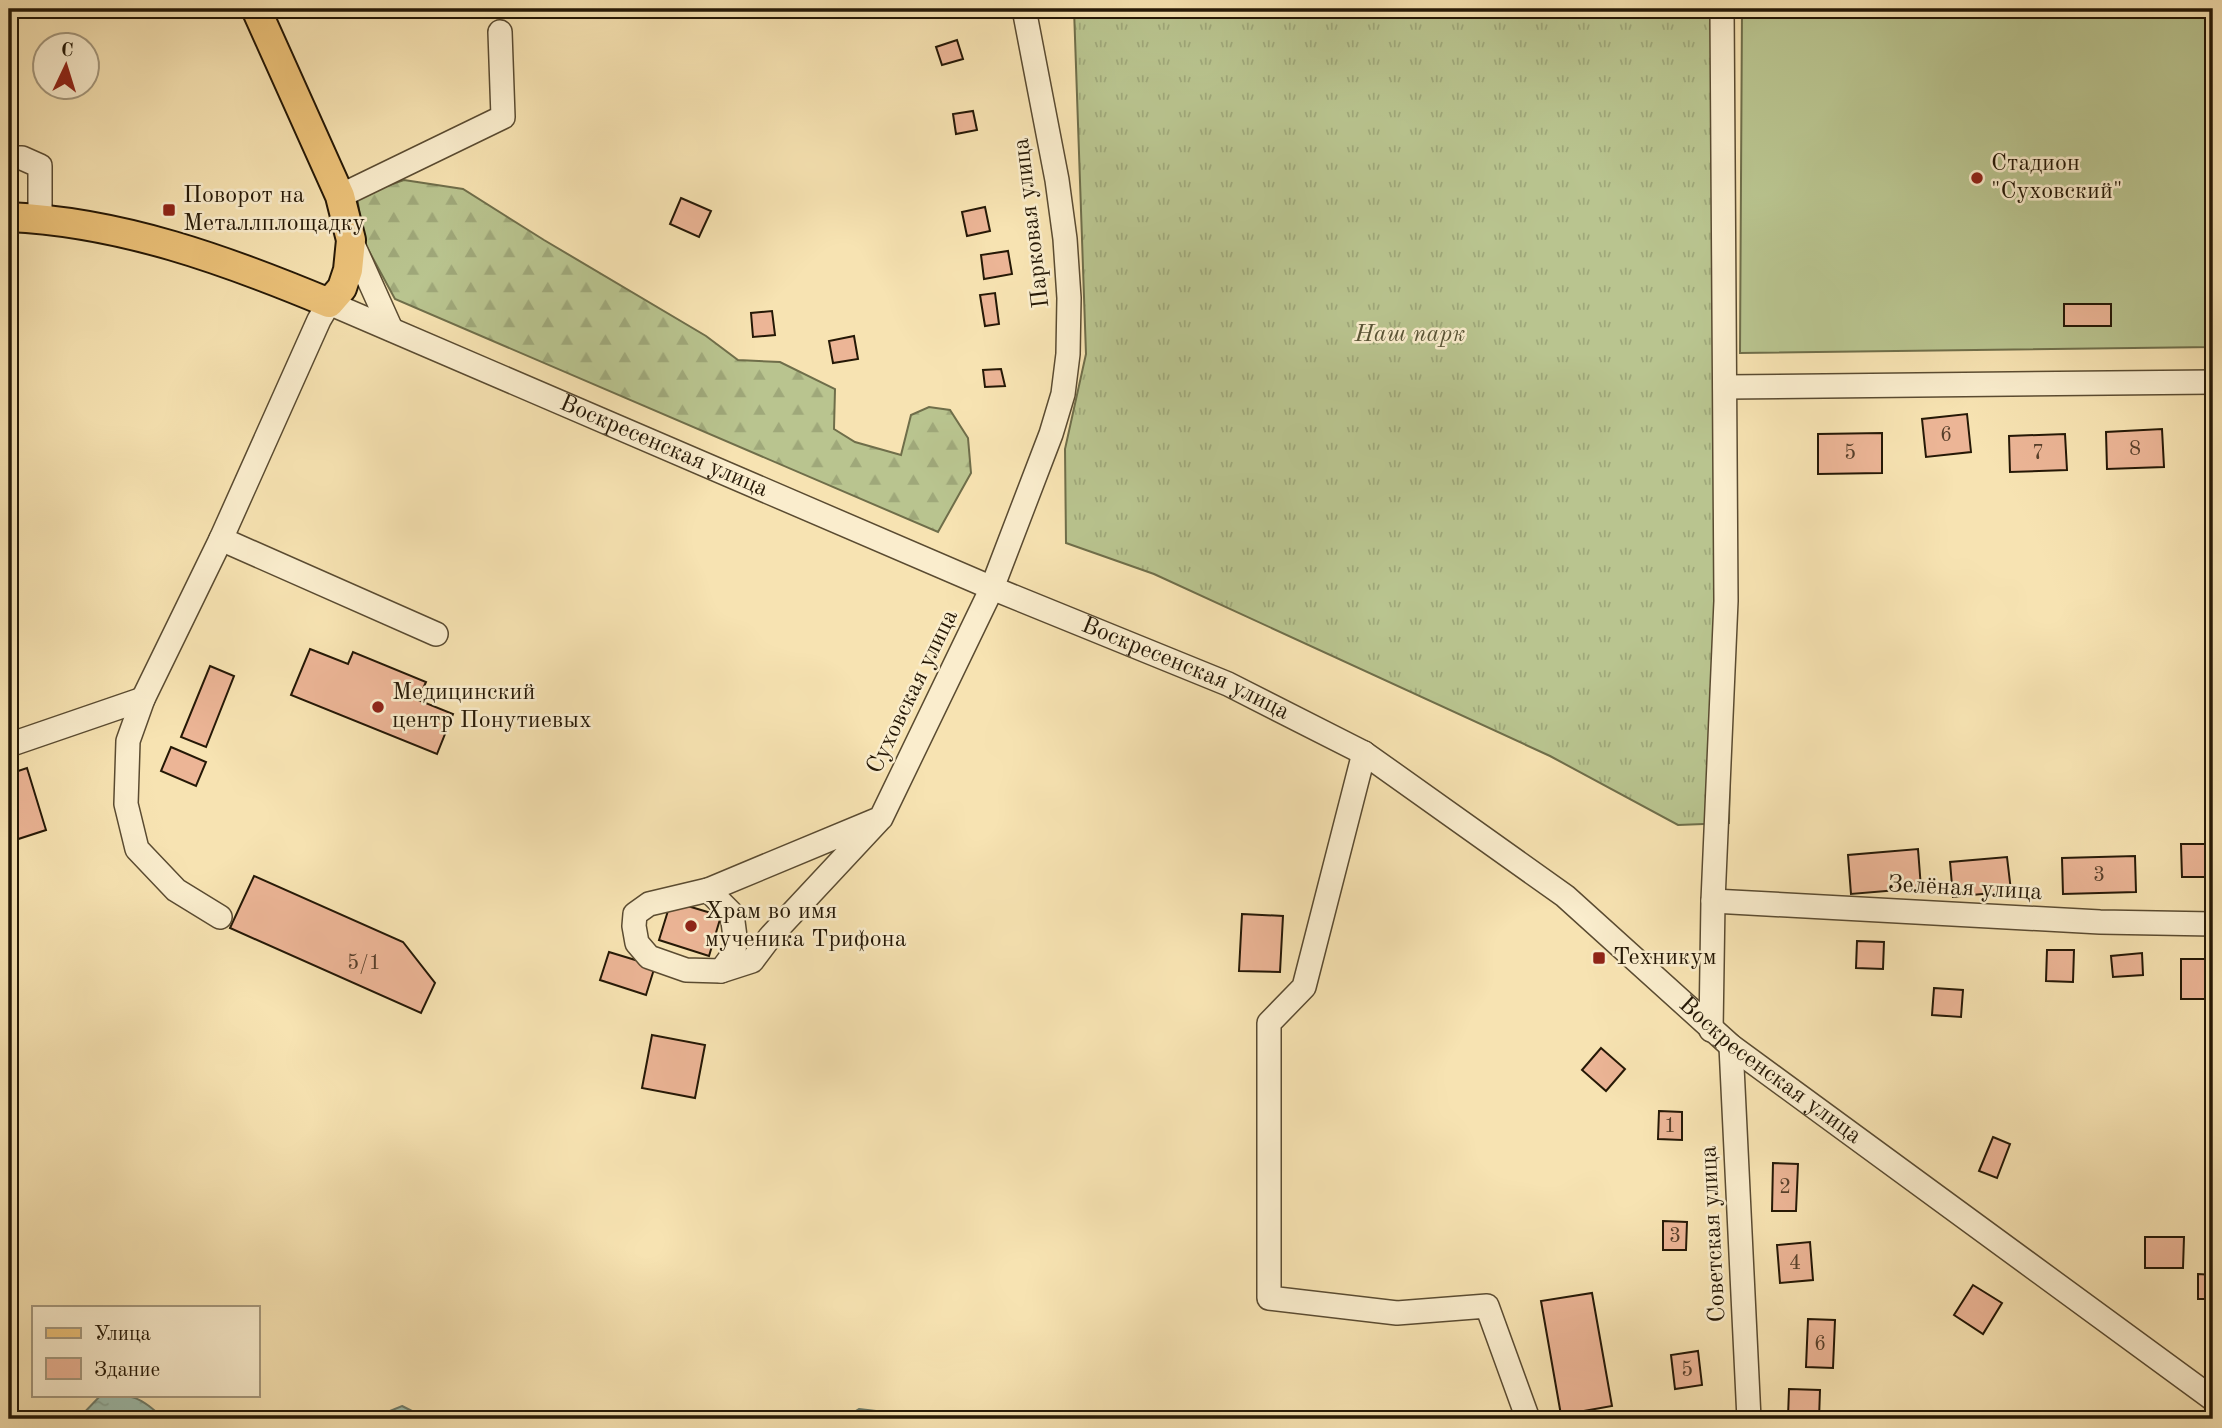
<svg xmlns="http://www.w3.org/2000/svg" width="2222" height="1428" font-family="'Old Standard TT',serif">
  <style>
    .grass { fill: url(#grass-tufts); stroke: #6f6e4a; stroke-width: 2 }
    .forest { fill: url(#forest-firs); stroke: #6f6e4a; stroke-width: 2 }
    .garden { fill: #b9c48f; stroke: #6f6e4a; stroke-width: 2 }
    .water { fill: url(#water-ripples); stroke: #6d7c6b; stroke-width: 2 }
    .building { fill: #ecb596; stroke: #251806; stroke-width: 2 }
    .lines { fill: none; stroke-linecap: round; stroke-linejoin: round }
    .minor-casing { stroke: #5a4b31; stroke-width: 26 }
    .major-casing { stroke: #251806; stroke-width: 32 }
    .minor { stroke: #faedcd; stroke-width: 23 }
    .major { stroke: #ecc279; stroke-width: 28 }
    .poi-dot { fill: #8f2418; stroke: #faedcd; stroke-width: 2.5 }
    .labels { text-anchor: middle; dominant-baseline: central; stroke-width: 5; stroke-linejoin: round; paint-order: stroke }
    .number-label { font-size: 21px; fill: #573f2a }
    .poi-label { font-size: 24px; fill: #251806; stroke: #faedcd; text-anchor: start }
    .street-label { font-size: 24px; fill: #251806; stroke: #faedcd }
    .park-label { font-size: 24px; font-style: italic; fill: #595436; stroke: #faedcd }
  </style>
  <defs>
    <pattern id="grass-tufts" width="24" height="20" patternUnits="userSpaceOnUse" patternTransform="scale(1.75)"><rect width="24" height="20" fill="#b9c48f"/><path d="M3 7l-1-3M5 7V3M7 7l1-3M15 17l-1-3M17 17v-4M19 17l1-3" fill="none" stroke="#9fa87a"/></pattern>
    <pattern id="forest-firs" width="22" height="20" patternUnits="userSpaceOnUse" patternTransform="scale(1.75)"><rect width="22" height="20" fill="#b9c48f"/><path d="M5 1l3.5 6h-7zM16 11l3.5 6h-7z" fill="#9fa87a"/></pattern>
    <pattern id="water-ripples" width="26" height="14" patternUnits="userSpaceOnUse" patternTransform="scale(1.75)"><rect width="26" height="14" fill="#9dbeae"/><path d="M2 4q2-2 4 0t4 0M15 11q2-2 4 0t4 0" fill="none" stroke="#87a394"/></pattern>
  </defs>
  <rect width="100%" height="100%" fill="#f7e3b2"/>
  <filter id="stains"><feTurbulence type="fractalNoise" baseFrequency=".00286" numOctaves="4"/><feColorMatrix values="0 0 0 0 .2 0 0 0 0 .09 0 0 0 0 .02 0 0 0 .5 -.17"/></filter>
  <radialGradient id="worn" r=".72"><stop offset=".6" stop-color="#630" stop-opacity="0"/><stop offset="1" stop-color="#630" stop-opacity=".3"/></radialGradient>
  <!-- grass -->
  <path class="grass" d="M1074,9H1731L1735,420L1729,823L1678,825L1550,756L1154,574L1066,543L1065,449L1086,354Z"/>
  <!-- forest -->
  <path class="forest" d="M404,180L463,189L544,240L706,336L738,360L780,362L835,389L834,429L855,442L901,455L911,415L929,407L950,410L968,438L971,473L938,532L395,299L363,240L357,196Z"/>
  <!-- garden -->
  <path class="garden" d="M1742,9H2213V347L1740,353Z"/>
  <!-- water -->
  <g class="water">
    <path d="M101,1395C134,1395 140,1396 164,1419H78Z"/>
    <path d="M402,1406L428,1419H370Z"/>
    <path d="M859,1409L894,1413L892,1419H843Z"/>
  </g>
  <!-- building -->
  <g class="building">
    <path d="M957,40L963,59L942,65L936,47Z"/>
    <path d="M973,111L977,130L956,134L953,114Z"/>
    <path d="M681,198L711,211L699,237L670,224Z"/>
    <path d="M985,207L990,231L967,236L962,212Z"/>
    <path d="M1008,251L1012,274L984,279L981,255Z"/>
    <path d="M995,293L999,324L985,326L980,295Z"/>
    <rect x="2064" y="304" width="47" height="22"/>
    <path d="M772,311L775,335L753,337L751,313Z"/>
    <path d="M854,336L858,359L833,363L829,341Z"/>
    <path d="M1001,369L1005,386L985,387L983,370Z"/>
    <path d="M1967,414L1971,452L1926,457L1922,419Z"/>
    <path d="M2162,429L2164,467L2107,469L2106,432Z"/>
    <path d="M1882,433V473L1818,474V434Z"/>
    <path d="M2065,434L2067,470L2010,472L2009,436Z"/>
    <path d="M310,649L348,664L353,652L426,682L418,700L453,714L437,754L291,695Z"/>
    <path d="M210,666L234,676L206,747L181,737Z"/>
    <path d="M171,747L206,762L196,786L161,771Z"/>
    <path d="M27,768L46,830L9,842V774Z"/>
    <path d="M2181,844H2213V877H2182Z"/>
    <path d="M1918,849L1921,888L1851,894L1848,855Z"/>
    <path d="M2135,856L2136,892L2063,894L2062,858Z"/>
    <path d="M2007,857L2011,891L1953,897L1950,862Z"/>
    <path d="M254,876L403,942L435,983L421,1013L230,928Z"/>
    <path d="M671,901L721,916L709,956L659,940Z"/>
    <path d="M1242,914L1283,916L1280,972L1239,971Z"/>
    <path d="M1857,941L1884,942L1883,969L1856,968Z"/>
    <path d="M2047,950H2074L2073,982L2046,981Z"/>
    <path d="M609,952L655,966L646,995L600,980Z"/>
    <path d="M2142,953L2143,975L2113,977L2111,956Z"/>
    <rect x="2181" y="959" width="32" height="40"/>
    <path d="M1934,988L1963,990L1961,1017L1932,1015Z"/>
    <path d="M652,1035L705,1045L695,1098L642,1088Z"/>
    <path d="M1601,1048L1625,1069L1606,1091L1582,1070Z"/>
    <path d="M1659,1111L1682,1112V1140L1658,1139Z"/>
    <path d="M1993,1137L2010,1144L1997,1178L1979,1171Z"/>
    <path d="M1773,1163L1798,1164L1796,1211H1772Z"/>
    <path d="M1663,1221L1687,1222L1686,1250H1663Z"/>
    <path d="M2145,1237H2184L2183,1268H2145Z"/>
    <path d="M1810,1242L1813,1280L1780,1283L1777,1245Z"/>
    <path d="M2198,1274L2213,1275V1299H2198Z"/>
    <path d="M1973,1285L2002,1303L1983,1334L1954,1315Z"/>
    <path d="M1592,1293L1612,1406L1561,1415L1541,1301Z"/>
    <path d="M1808,1319L1835,1320L1833,1368L1806,1367Z"/>
    <path d="M1698,1351L1702,1385L1675,1389L1671,1355Z"/>
    <path d="M1789,1389L1820,1390L1819,1419L1788,1417Z"/>
  </g>
  <g class="lines">
    <!-- minor casing -->
    <g class="minor-casing">
      <g id="minor">
        <path d="M9,158H22L40,166V218"/>
        <path d="M340,196L503,117L500,32"/>
        <path d="M351,240L391,329"/>
        <path d="M1725,387L2213,382"/>
        <path d="M221,539L436,634"/>
        <path d="M9,745L143,699"/>
        <path d="M1364,753L1304,987L1269,1023V1298L1397,1313L1487,1306L1528,1419"/>
        <path d="M881,818L708,890L649,904L635,914L634,926L637,943L649,957L686,970L721,971L752,961L770,937L881,818L992,588L1051,434L1063,394L1068,354L1069,298L1065,239L1057,180L1024,9"/>
        <path d="M708,890L732,914L735,937L734,953L721,971"/>
        <path d="M1713,901L2100,922L2213,924"/>
        <path id="s1" d="M220,917L176,890L137,849L126,804L128,741L143,699L221,539L319,320L329,303L992,588L1228,684L1364,753L1565,896L1731,1046L2213,1399"/>
        <path d="M1711,1030L1713,901L1726,601L1722,9"/>
        <path d="M1731,1046L1749,1419"/>
      </g>
    </g>
    <!-- major casing -->
    <g class="major-casing">
      <path id="major" d="M9,217C121,222 226,260 329,303L342,288L348,270L351,240L340,196L256,9"/>
    </g>
    <!-- minor -->
    <use href="#minor" class="minor"/>
    <!-- major -->
    <use href="#major" class="major"/>
  </g>
  <!-- markers -->
  <g class="poi-dot">
    <circle cx="1977" cy="178" r="7"/>
    <rect x="162" y="203" width="14" height="14" rx="3.5"/>
    <circle cx="378" cy="707" r="7"/>
    <circle cx="691" cy="926" r="7"/>
    <rect x="1592" y="951" width="14" height="14" rx="3.5"/>
  </g>
  <g class="labels">
    <!-- number labels -->
    <g class="number-label">
      <text x="1946" y="435">6</text>
      <text x="2135" y="449">8</text>
      <text x="1850" y="453">5</text>
      <text x="2038" y="453">7</text>
      <text x="2099" y="875">3</text>
      <text x="364" y="963">5/1</text>
      <text x="1670" y="1126">1</text>
      <text x="1785" y="1187">2</text>
      <text x="1675" y="1236">3</text>
      <text x="1795" y="1263">4</text>
      <text x="1820" y="1344">6</text>
      <text x="1687" y="1370">5</text>
    </g>
    <!-- poi labels -->
    <g class="poi-label">
      <text x="1991" y="164">Стадион<tspan x="1991" dy="28">"Суховский"</tspan></text>
      <text x="183" y="196">Поворот на<tspan x="183" dy="28">Металлплощадку</tspan></text>
      <text x="392" y="693">Медицинский<tspan x="392" dy="28">центр Понутиевых</tspan></text>
      <text x="705" y="912">Храм во имя<tspan x="705" dy="28">мученика Трифона</tspan></text>
      <text x="1613" y="958">Техникум</text>
    </g>
    <!-- street labels -->
    <g class="street-label">
      <text transform="translate(1032 223) rotate(-97)">Парковая улица</text>
      <text stroke="none"><textPath href="#s1" startOffset="1064">Воскресенская улица</textPath></text>
      <text stroke="none"><textPath href="#s1" startOffset="1631">Воскресенская улица</textPath></text>
      <text transform="translate(913 692) rotate(-64)">Суховская улица</text>
      <text transform="translate(1965 889) rotate(3)">Зелёная улица</text>
      <text stroke="none"><textPath href="#s1" startOffset="2345">Воскресенская улица</textPath></text>
      <text transform="translate(1714 1234) rotate(-93)">Советская улица</text>
    </g>
    <!-- park labels -->
    <g class="park-label">
      <text x="1410" y="335">Наш парк</text>
    </g>
  </g>
  <!-- margin -->
  <rect width="2222" height="1428" fill="none" stroke="#f7e3b2" stroke-width="35"/>
  <rect x="10" y="10" width="2201" height="1407" fill="none" stroke="#251806" stroke-width="3.5"/>
  <rect x="18" y="18" width="2187" height="1393" fill="none" stroke="#251806" stroke-width="2"/>
  <!-- legend -->
  <rect x="32" y="1306" width="228" height="91" fill="#faedcd" stroke="#a5987d" stroke-width="2"/>
  <rect x="46" y="1328" width="35" height="10" fill="#ecc279" stroke="#a5987d" stroke-width="2"/>
  <text x="94" y="1340" font-size="21" fill="#251806">Улица</text>
  <rect x="46" y="1358" width="35" height="21" fill="#ecb596" stroke="#a5987d" stroke-width="2"/>
  <text x="94" y="1376" font-size="21" fill="#251806">Здание</text>
  <!-- north arrow -->
  <g transform="translate(66 66) rotate(4)"><circle r="33" fill="#faedcd" stroke="#a5987d" stroke-width="2"/>
  <path d="M0-5L12 26L0 18L-12 26Z" fill="#8f2418"/>
  <text y="-10" font-size="19" font-weight="bold" text-anchor="middle" fill="#251806">С</text>
  </g>
  <rect width="100%" height="100%" filter="url(#stains)"/>
  <rect width="100%" height="100%" fill="url(#worn)"/>
</svg>
